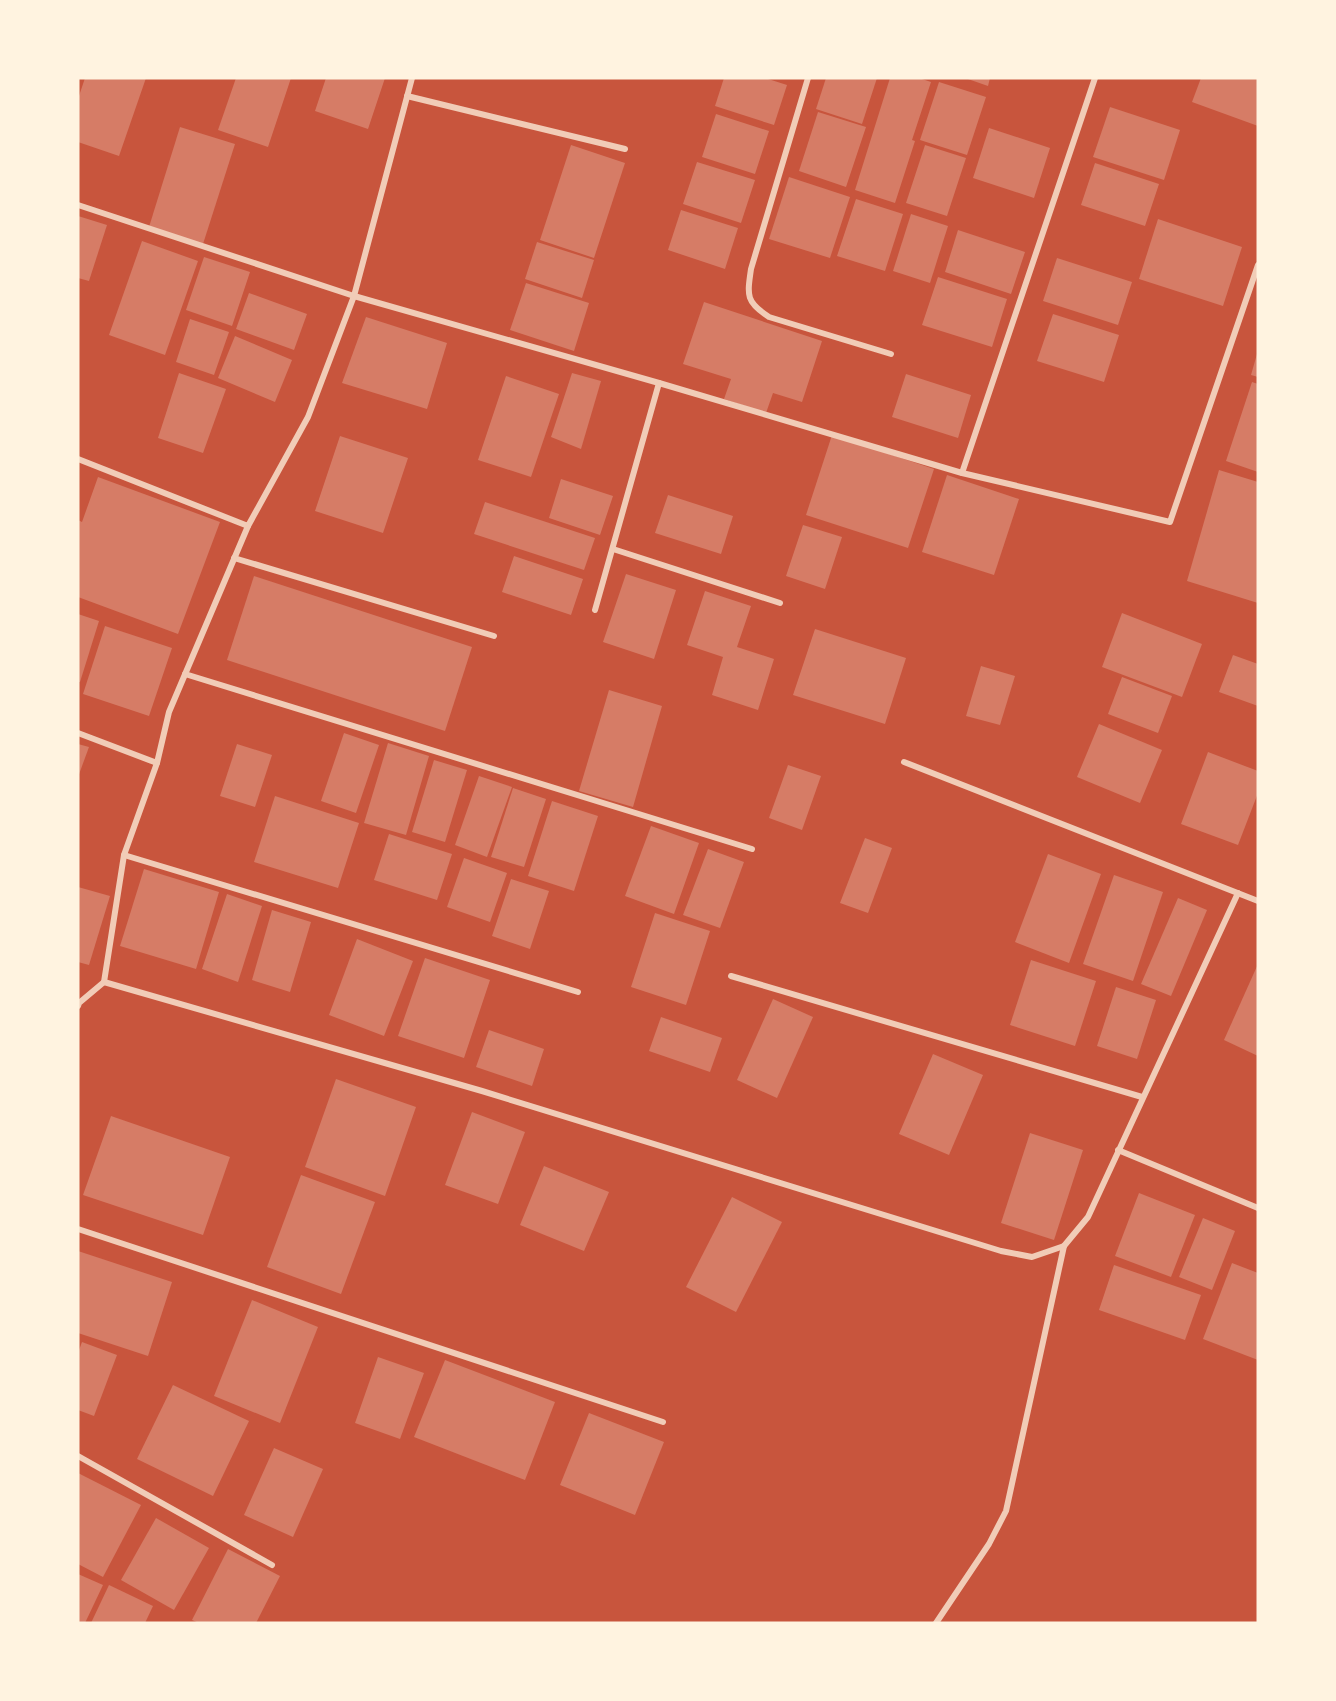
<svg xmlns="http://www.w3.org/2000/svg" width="1336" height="1701" font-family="Rubik,sans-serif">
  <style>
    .building { fill: #d67c66 }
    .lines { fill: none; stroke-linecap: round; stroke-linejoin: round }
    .minor { stroke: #f1ccb7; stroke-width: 6 }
  </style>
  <rect width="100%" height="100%" fill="#c8553d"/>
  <!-- building -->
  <g class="building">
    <path d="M85,78H146L119,156L78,142V99Z"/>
    <path d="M236,78H291L268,147L218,130Z"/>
    <path d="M326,78H385L368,129L315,111Z"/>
    <path d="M724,78H765L787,85L774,125L715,106Z"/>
    <path d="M826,78H877L862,124L816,109Z"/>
    <path d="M890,78H919L931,82L912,140L915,141L895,203L855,190Z"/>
    <path d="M965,78H990L988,86Z"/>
    <path d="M1201,78H1258V126L1192,102Z"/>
    <path d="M939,82L986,97L967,155L920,140Z"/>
    <path d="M1110,107L1180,130L1164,180L1093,157Z"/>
    <path d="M818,112L866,127L846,187L799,171Z"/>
    <path d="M716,114L769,131L755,174L702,157Z"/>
    <path d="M180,127L235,144L203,244L149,227Z"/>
    <path d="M989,128L1050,148L1034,198L973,178Z"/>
    <path d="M571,145L625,163L594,258L540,240Z"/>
    <path d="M925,145L966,158L947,216L906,203Z"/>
    <path d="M697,162L755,180L741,223L683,204Z"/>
    <path d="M1095,163L1159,184L1145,226L1081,205Z"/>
    <path d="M789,177L850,197L830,258L769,239Z"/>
    <path d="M856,199L903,214L885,271L837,256Z"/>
    <path d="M681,210L738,228L725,269L668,250Z"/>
    <path d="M911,214L948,226L930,283L893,271Z"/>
    <path d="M78,216L107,225L89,281L78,278Z"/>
    <path d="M1158,219L1242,247L1223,306L1139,279Z"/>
    <path d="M958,230L1025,252L1011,294L945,272Z"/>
    <path d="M142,241L198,261L165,355L109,335Z"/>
    <path d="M537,242L594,260L582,298L525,279Z"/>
    <path d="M204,257L250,272L232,326L186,310Z"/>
    <path d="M1057,258L1132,282L1118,325L1043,301Z"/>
    <path d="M938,277L1007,299L992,347L922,325Z"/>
    <path d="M526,283L589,303L574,351L510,330Z"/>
    <path d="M249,293L307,314L294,350L236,329Z"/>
    <path d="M704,302L822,341L802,402L773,393L766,413L724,399L731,379L683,364Z"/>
    <path d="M1053,314L1119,335L1104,382L1037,361Z"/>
    <path d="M366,317L447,343L427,409L342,383Z"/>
    <path d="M190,319L229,332L214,375L176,362Z"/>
    <path d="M235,336L292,360L275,402L218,378Z"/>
    <path d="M1257,354H1258V377L1251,375Z"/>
    <path d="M179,373L226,389L203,453L158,438Z"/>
    <path d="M572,373L601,381L581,449L551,437Z"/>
    <path d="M906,374L971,395L958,438L892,417Z"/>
    <path d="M506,376L559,394L531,477L478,460Z"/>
    <path d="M1252,382L1258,384V472L1226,461Z"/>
    <path d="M832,435L934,469L908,548L806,515Z"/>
    <path d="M340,436L408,458L383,533L315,511Z"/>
    <path d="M1219,470L1258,482V603L1187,581Z"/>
    <path d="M947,475L1019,499L994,575L922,552Z"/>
    <path d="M98,477L220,522L178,634L78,597V520L82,522Z"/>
    <path d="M561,479L613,496L600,535L549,518Z"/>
    <path d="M668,495L733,516L721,554L655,533Z"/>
    <path d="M485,502L595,538L584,570L474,534Z"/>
    <path d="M803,525L842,537L825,589L786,576Z"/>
    <path d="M514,556L583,579L571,615L502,592Z"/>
    <path d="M626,574L676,590L654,659L603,642Z"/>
    <path d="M254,576L472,647L445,731L227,660Z"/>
    <path d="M705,591L751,606L737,647L774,659L758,710L712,695L723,657L687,645Z"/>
    <path d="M1122,613L1202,644L1182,697L1102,667Z"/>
    <path d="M78,614L99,621L80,682H78Z"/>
    <path d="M105,626L172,648L149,716L83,694Z"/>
    <path d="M815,629L906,658L885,724L793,695Z"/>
    <path d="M1233,655L1258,664V706L1219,692Z"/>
    <path d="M981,666L1015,676L1000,725L966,716Z"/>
    <path d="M1122,677L1172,696L1158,733L1108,714Z"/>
    <path d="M609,690L662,706L633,807L579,791Z"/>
    <path d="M1099,724L1162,750L1140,803L1077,777Z"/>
    <path d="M344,733L379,745L356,813L321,801Z"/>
    <path d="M388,743L429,756L406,835L364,823Z"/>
    <path d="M78,744L89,747L78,777Z"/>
    <path d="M237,744L272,755L255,807L220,796Z"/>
    <path d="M1208,752L1258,771V793L1238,845L1181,824Z"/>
    <path d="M434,760L467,770L445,842L412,832Z"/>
    <path d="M788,765L821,776L802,830L769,818Z"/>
    <path d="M479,776L512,787L487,857L455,845Z"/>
    <path d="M513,788L546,799L524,867L491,857Z"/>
    <path d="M275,796L359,823L338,888L254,862Z"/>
    <path d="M552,801L598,816L574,891L528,876Z"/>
    <path d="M651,826L699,843L674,914L625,896Z"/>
    <path d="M389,834L452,854L437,900L374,880Z"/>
    <path d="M865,838L892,848L868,913L840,903Z"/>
    <path d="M708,849L744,862L720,928L683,915Z"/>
    <path d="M1048,854L1101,874L1069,963L1015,942Z"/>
    <path d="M464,858L507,873L490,922L447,907Z"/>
    <path d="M144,869L219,892L196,969L120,946Z"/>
    <path d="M1114,875L1163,892L1133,981L1083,964Z"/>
    <path d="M511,879L549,891L530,949L492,936Z"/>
    <path d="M78,887L110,896L89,965L78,962Z"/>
    <path d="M227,894L262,906L238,982L202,969Z"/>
    <path d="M1178,898L1207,910L1171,996L1141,984Z"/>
    <path d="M272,910L311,922L290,992L252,980Z"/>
    <path d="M655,913L710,931L686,1005L631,987Z"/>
    <path d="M357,939L413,961L384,1036L329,1015Z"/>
    <path d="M425,958L490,980L464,1058L398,1036Z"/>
    <path d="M1031,960L1096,981L1075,1046L1010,1025Z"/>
    <path d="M1258,964V1056L1224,1040Z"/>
    <path d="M1116,987L1156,1000L1137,1059L1097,1046Z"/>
    <path d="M773,999L813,1017L777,1098L737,1080Z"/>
    <path d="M661,1017L722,1038L710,1072L649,1051Z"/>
    <path d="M489,1030L544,1049L532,1086L476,1067Z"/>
    <path d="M933,1054L983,1075L949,1155L899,1134Z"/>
    <path d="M336,1079L416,1107L385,1196L305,1167Z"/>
    <path d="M472,1112L525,1132L498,1204L445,1185Z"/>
    <path d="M111,1116L230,1157L203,1235L83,1195Z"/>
    <path d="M1030,1133L1083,1150L1054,1240L1001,1223Z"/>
    <path d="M544,1166L609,1192L584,1251L520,1225Z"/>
    <path d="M301,1175L375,1202L341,1294L267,1267Z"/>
    <path d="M1139,1193L1195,1215L1171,1277L1115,1256Z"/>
    <path d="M732,1197L782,1222L736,1312L686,1287Z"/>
    <path d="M1203,1218L1235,1231L1212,1290L1179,1277Z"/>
    <path d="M78,1251L172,1282L148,1356L78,1333Z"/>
    <path d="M1232,1263L1258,1273V1360L1203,1339Z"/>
    <path d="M1114,1265L1201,1295L1185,1340L1099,1310Z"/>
    <path d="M252,1300L318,1327L280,1423L214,1396Z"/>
    <path d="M82,1342L117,1355L94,1416L78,1410V1353Z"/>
    <path d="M378,1357L424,1373L400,1439L355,1423Z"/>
    <path d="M445,1360L555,1402L525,1480L414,1437Z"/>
    <path d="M173,1385L249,1421L213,1496L137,1459Z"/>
    <path d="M589,1413L664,1442L635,1515L560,1485Z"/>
    <path d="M274,1448L323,1469L293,1537L244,1515Z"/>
    <path d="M78,1473L141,1505L103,1577L78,1564Z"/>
    <path d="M156,1518L209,1548L174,1610L121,1580Z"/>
    <path d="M228,1549L280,1576L256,1623H199L192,1620Z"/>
    <path d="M78,1574L103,1585L85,1623H78Z"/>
    <path d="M109,1585L153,1606L145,1623H91Z"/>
  </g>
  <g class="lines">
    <!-- minor -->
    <g class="minor">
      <path d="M808,78L751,269C747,296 746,302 769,317L891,354"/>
      <path d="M407,96L625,149"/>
      <path d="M78,205L354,296L659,383L962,473L1170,522L1258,265"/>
      <path d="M78,459L248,526L308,417L354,296L412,78"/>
      <path d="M962,473L1095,78"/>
      <path d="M248,526L169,712L157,763L124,855L104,982L482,1091L1001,1251L1032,1257L1064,1246L1088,1217L1238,893"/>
      <path d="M613,549L780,603"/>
      <path d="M234,558L494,636"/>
      <path d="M595,610L659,383"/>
      <path d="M185,674L752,849"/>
      <path d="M78,733L157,763"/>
      <path d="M904,762L1258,901"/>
      <path d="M124,855L578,992"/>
      <path d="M731,976L1142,1097"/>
      <path d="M78,1006L79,1003L104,982"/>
      <path d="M1118,1150L1258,1208"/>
      <path d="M78,1229L663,1422"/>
      <path d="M78,1456L272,1565"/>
      <path d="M936,1623L989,1544L1006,1511L1064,1246"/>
    </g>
  </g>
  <!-- border -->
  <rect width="1336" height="1701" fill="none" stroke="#fff3e0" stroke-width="159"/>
</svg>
